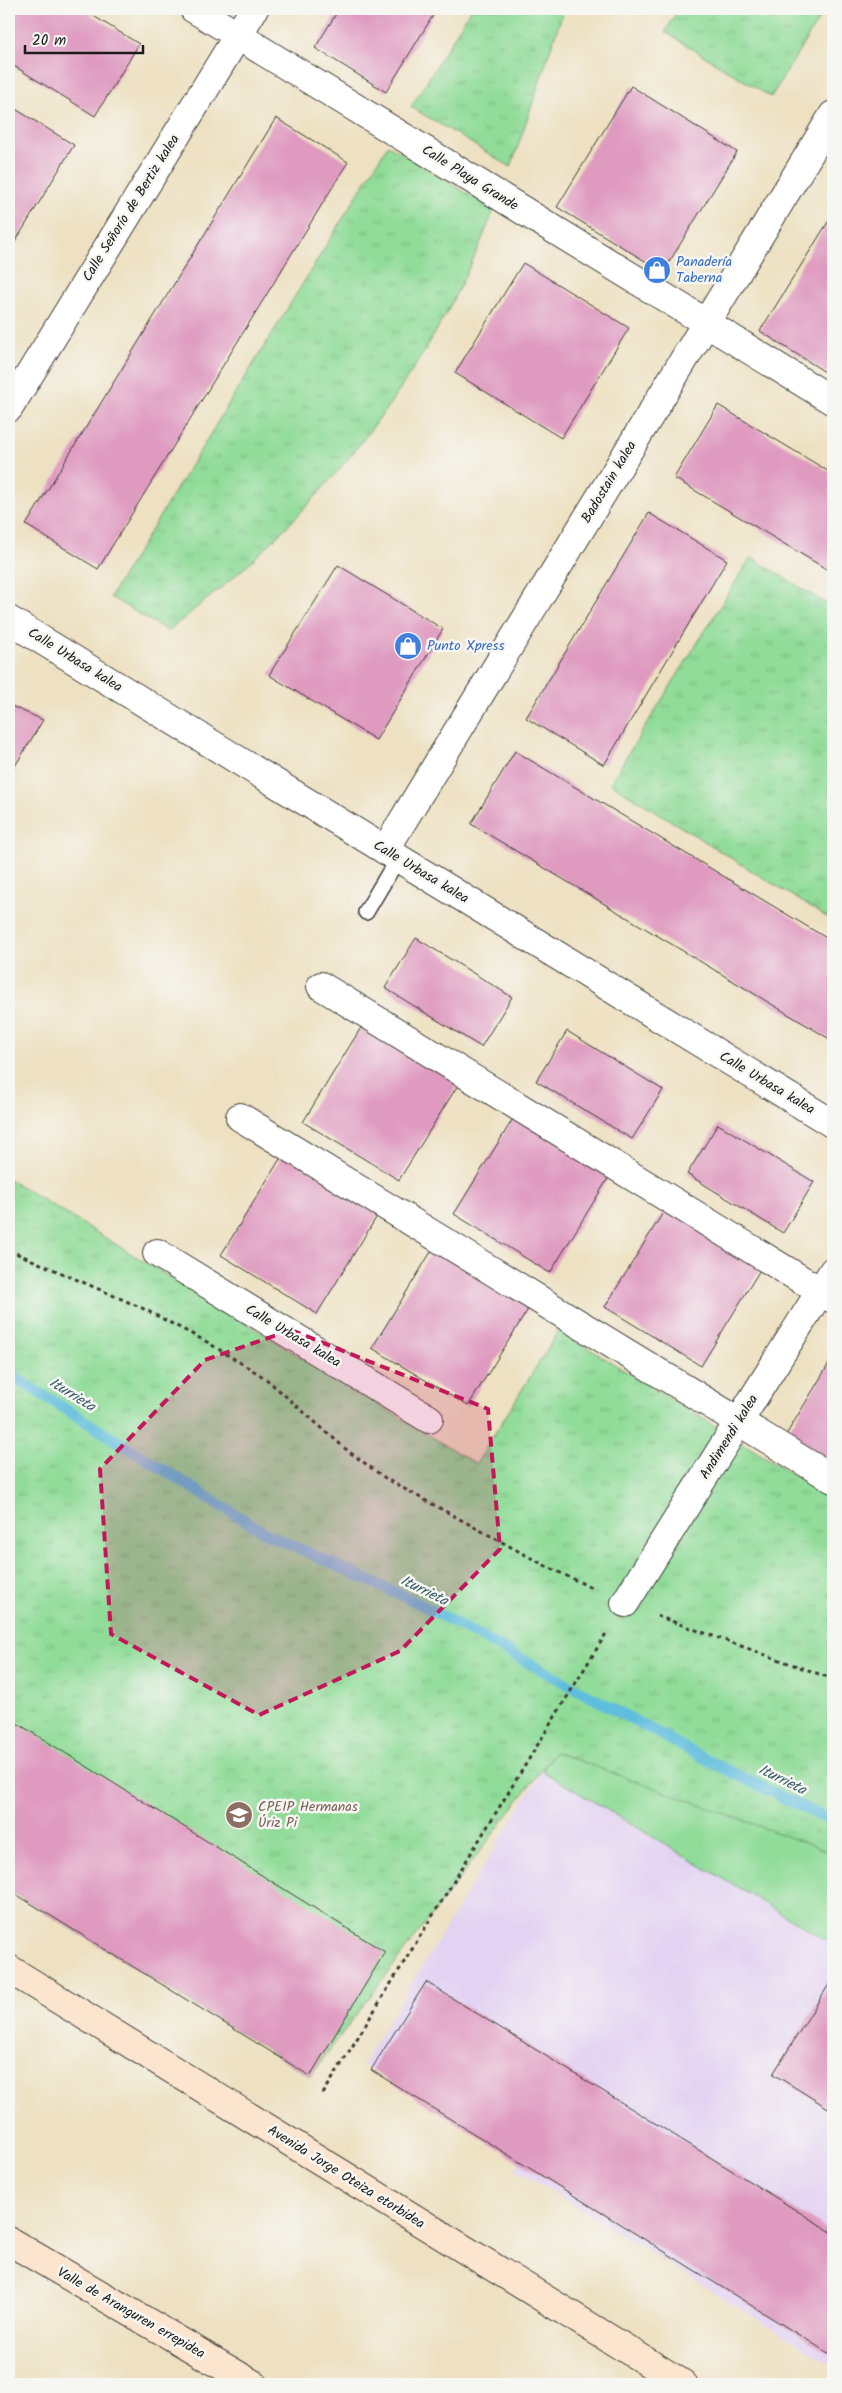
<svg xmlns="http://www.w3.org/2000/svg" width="842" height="2393" font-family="Kalam,sans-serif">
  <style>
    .built { fill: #e3d3f2 }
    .grass { fill: #90dc98; stroke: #567c5a }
    .park { fill: url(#park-tufts); stroke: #567c5a }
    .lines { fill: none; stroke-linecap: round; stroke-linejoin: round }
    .stream { stroke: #5fbddd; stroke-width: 11 }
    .building { fill: #df9ac0 }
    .lane-casing { stroke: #3c3a35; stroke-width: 18 }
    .street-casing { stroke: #3c3a35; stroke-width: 30 }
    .secondary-casing { stroke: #3c3a35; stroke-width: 30 }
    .path { stroke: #3c3a35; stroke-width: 3; stroke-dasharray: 4 4; stroke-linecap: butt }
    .lane { stroke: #fff; stroke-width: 15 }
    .street { stroke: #fff; stroke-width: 28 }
    .secondary { stroke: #fbe5cf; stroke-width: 28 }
    .marked { fill: #c2185b; fill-opacity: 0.2; stroke: #c2185b; stroke-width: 4; stroke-dasharray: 10 6; stroke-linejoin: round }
    .labels { text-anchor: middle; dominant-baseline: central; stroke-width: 5; stroke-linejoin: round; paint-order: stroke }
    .street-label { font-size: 14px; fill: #1c1c1c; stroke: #f6f6f2 }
    .shop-label { font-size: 14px; fill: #366cbe; stroke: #f6f6f2; text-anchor: start }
    .education-label { font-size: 14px; fill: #785e54; stroke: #f6f6f2; text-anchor: start }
    .water-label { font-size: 15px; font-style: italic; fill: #375c69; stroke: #f6f6f2 }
  </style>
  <defs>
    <pattern id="park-tufts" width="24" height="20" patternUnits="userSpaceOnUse" patternTransform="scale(1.25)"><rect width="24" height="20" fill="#90dc98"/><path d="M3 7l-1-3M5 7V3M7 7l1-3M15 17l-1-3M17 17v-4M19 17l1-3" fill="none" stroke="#7cbc82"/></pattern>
  </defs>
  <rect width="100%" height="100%" fill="#f6f6f2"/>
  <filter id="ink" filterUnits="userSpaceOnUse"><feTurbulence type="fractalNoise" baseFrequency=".02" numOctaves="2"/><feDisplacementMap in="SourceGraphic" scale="10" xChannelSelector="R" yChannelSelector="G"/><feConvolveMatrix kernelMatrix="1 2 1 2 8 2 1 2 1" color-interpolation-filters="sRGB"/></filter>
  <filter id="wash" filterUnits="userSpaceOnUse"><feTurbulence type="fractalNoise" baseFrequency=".0096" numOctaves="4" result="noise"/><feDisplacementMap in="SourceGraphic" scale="20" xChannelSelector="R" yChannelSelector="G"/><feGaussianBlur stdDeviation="1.12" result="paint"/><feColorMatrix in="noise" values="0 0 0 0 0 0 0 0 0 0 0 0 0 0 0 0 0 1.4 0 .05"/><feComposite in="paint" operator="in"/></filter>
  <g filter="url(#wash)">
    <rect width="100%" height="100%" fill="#eee1c2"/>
    <!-- built -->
    <path class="built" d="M542,1771L833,1944V2366L515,2169L519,2162L362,2064Z"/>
    <!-- grass -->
    <path class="grass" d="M555,1752L833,1849V1944L542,1771Z"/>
    <!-- park -->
    <g class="park">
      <path d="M471,9H564L511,167L411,107Z"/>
      <path d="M679,9H825L771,97L665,32Z"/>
      <path d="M388,145L494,210C442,343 362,457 258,555C230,582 198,606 168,631L110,597Z"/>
      <path d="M751,557L833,608V921L610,783Z"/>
      <path d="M9,1179L476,1464L559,1330L833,1499V1853L555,1752L310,2076L9,1890Z"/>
    </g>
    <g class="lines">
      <!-- stream -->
      <path class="stream" d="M9,1374L267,1534L420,1604L711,1762L833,1822"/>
    </g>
    <g id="blocks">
      <!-- building -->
      <g class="building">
        <path d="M9,9H82L139,44L95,116L9,63Z"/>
        <path d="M339,9H437L386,92L315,48Z"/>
        <path d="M631,86L737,152L663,272L557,207Z"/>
        <path d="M9,105L74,145L9,252Z"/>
        <path d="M276,118L348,162L98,569L26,525Z"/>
        <path d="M833,214V377L760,331Z"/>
        <path d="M523,263L629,328L561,438L455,373Z"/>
        <path d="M718,405L833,474V573L674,478Z"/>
        <path d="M649,513L727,560L604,765L526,718Z"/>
        <path d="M338,565L443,629L376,740L269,675Z"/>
        <path d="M9,705L43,720L9,776Z"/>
        <path d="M515,751L833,942V1041L471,824Z"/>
        <path d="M416,938L512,997L481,1047L385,988Z"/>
        <path d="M365,1021L461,1080L399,1180L303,1122Z"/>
        <path d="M567,1031L663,1090L632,1139L536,1081Z"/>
        <path d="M516,1114L612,1172L550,1273L454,1214Z"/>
        <path d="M718,1124L814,1182L783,1233L687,1174Z"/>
        <path d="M283,1154L379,1213L317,1314L221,1255Z"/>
        <path d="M667,1206L763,1265L701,1366L605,1307Z"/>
        <path d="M434,1247L530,1306L468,1406L372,1348Z"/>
        <path d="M833,1357V1463L786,1435Z"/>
        <path d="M9,1718L385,1952L310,2076L9,1890Z"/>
        <path d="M833,1978V2111L773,2074Z"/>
        <path d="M426,1982L833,2233V2356L371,2070Z"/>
      </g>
    </g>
  </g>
  <g filter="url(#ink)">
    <use href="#blocks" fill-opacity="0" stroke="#3c3a35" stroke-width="1"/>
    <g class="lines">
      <!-- lane casing -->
      <g class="lane-casing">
        <path id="lane" d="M366,912L398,858"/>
      </g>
      <!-- street casing -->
      <g class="street-casing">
        <g id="street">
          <path d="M194,9L224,27"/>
          <path d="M248,42L692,314"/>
          <path d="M716,329L833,401"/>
          <path d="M9,408L254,9"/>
          <path d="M9,620L833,1124"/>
          <path d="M385,850L833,115"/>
          <path d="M321,986L833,1299"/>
          <path d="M240,1117L833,1479"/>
          <path d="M157,1253L429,1419"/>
          <path d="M625,1603L833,1271"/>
        </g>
      </g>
      <!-- secondary casing -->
      <g class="secondary-casing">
        <g id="secondary">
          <path d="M9,1969L683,2384"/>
          <path d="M9,2241L253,2384"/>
        </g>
      </g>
      <!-- path -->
      <g class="path">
        <path d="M9,1250L142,1308L207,1342L265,1378L348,1451L388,1480L544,1565L594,1589"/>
        <path d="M657,1616L833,1679"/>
        <path d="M323,2094L607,1632"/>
      </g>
      <!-- lane -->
      <use href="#lane" class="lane"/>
      <!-- street -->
      <use href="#street" class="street"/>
      <!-- secondary -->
      <use href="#secondary" class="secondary"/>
    </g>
  </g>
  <!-- marked area -->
  <path class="marked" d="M291,1330L488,1409L500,1549L400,1651L259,1715L111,1634L100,1469L205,1360Z"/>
  <!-- icons -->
  <defs>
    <g id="shop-disc" transform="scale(1.4375)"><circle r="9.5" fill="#3f7fe0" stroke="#f6f6f2"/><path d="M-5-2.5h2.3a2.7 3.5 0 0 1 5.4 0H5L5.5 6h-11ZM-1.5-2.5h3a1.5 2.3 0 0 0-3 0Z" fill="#fff"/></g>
    <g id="school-disc" transform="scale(1.4375)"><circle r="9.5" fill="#8d6e63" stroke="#f6f6f2"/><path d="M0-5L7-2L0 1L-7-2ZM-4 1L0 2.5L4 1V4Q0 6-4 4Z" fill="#fff"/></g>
  </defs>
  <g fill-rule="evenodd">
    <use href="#shop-disc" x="657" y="270"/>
    <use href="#shop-disc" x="408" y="646"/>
    <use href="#school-disc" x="239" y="1815"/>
  </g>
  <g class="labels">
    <!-- street labels -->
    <g class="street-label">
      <text transform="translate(470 178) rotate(32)">Calle Playa Grande</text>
      <text transform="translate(131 208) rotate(-58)">Calle Señorío de Bertiz kalea</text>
      <text transform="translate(609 482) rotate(-59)">Badostain kalea</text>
      <text transform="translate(75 660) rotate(32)">Calle Urbasa kalea</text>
      <text transform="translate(421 872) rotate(31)">Calle Urbasa kalea</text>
      <text transform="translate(767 1083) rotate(31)">Calle Urbasa kalea</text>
      <text transform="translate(293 1336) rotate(31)">Calle Urbasa kalea</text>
      <text transform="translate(729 1437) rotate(-58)">Andimendi kalea</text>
      <text transform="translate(346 2177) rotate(32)">Avenida Jorge Oteiza etorbidea</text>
      <text transform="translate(131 2313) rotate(30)">Valle de Aranguren errepidea</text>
    </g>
    <!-- shop labels -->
    <g class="shop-label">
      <text x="676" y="262">Panadería<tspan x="676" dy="16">Taberna</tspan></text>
      <text x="427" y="646">Punto Xpress</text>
    </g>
    <!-- education labels -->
    <g class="education-label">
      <text x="258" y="1807">CPEIP Hermanas<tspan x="258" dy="16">Úriz Pi</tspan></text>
    </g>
    <!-- water labels -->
    <g class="water-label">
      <text transform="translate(72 1395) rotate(32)">Iturrieta</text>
      <text transform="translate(424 1591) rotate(26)">Iturrieta</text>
      <text transform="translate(782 1780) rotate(26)">Iturrieta</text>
    </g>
  </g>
  <!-- margin -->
  <rect width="842" height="2393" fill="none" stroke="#f6f6f2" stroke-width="30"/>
  <!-- scale -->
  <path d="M25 45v8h118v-8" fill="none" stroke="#1c1c1c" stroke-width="2.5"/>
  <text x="32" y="45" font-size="15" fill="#1c1c1c" stroke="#f6f6f2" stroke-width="4" paint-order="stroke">20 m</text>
</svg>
